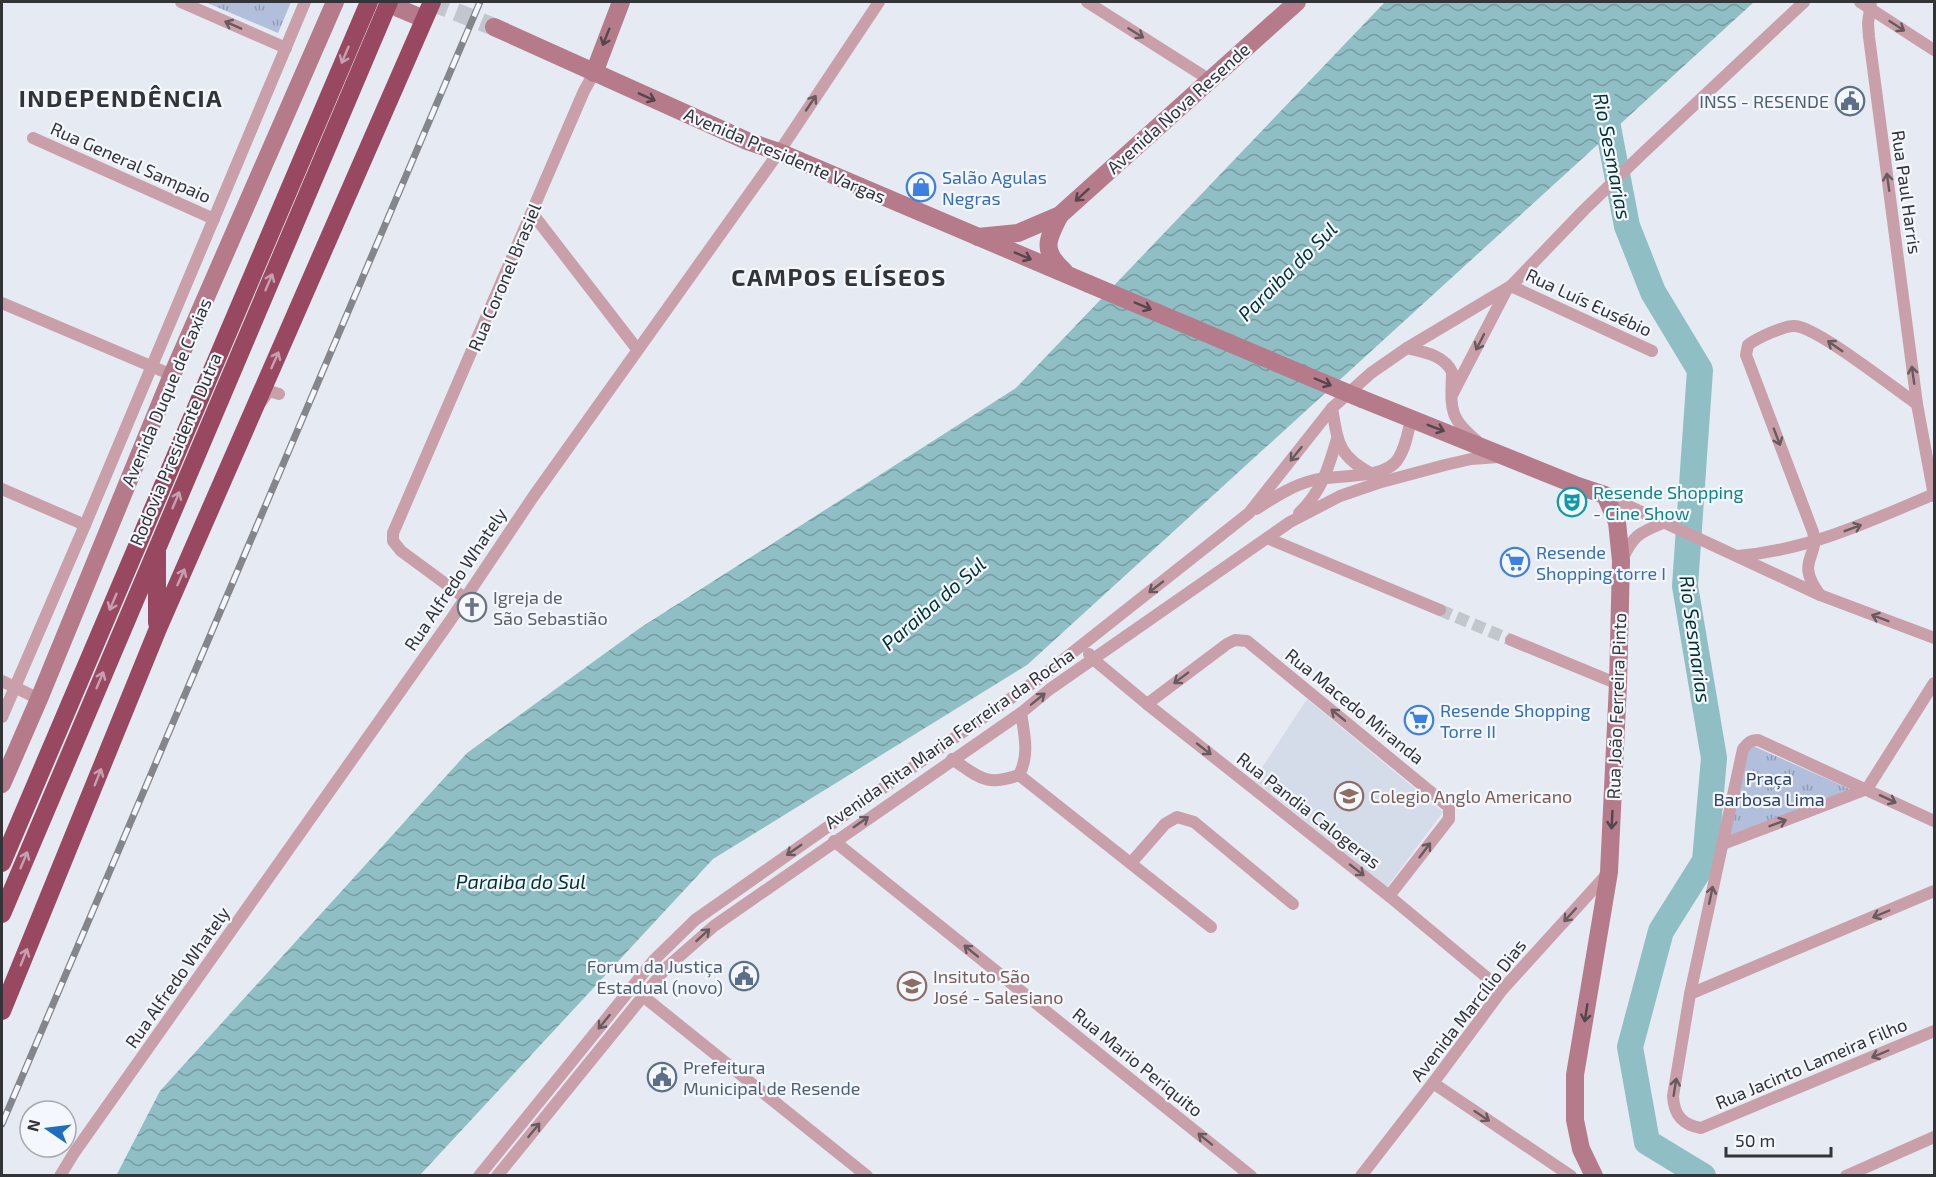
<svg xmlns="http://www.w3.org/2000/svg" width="1936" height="1177" font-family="'Exo 2',sans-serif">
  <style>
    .built { fill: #d4dbe9 }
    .park { fill: url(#park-tufts) }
    .water { fill: url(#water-waves) }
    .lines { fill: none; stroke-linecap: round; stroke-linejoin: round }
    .river { stroke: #8fbfc4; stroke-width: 26 }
    .street-tunnel { stroke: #c2c6cd; stroke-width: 12; stroke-dasharray: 12 6; stroke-linecap: butt }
    .secondary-tunnel { stroke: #c2c6cd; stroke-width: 18; stroke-dasharray: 18 9; stroke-linecap: butt }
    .street { stroke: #c9a0aa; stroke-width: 12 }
    .secondary { stroke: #b67b8b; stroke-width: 18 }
    .highway { stroke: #994861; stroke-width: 18 }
    .rail-casing { stroke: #84868b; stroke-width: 7 }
    .rail { stroke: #f4f8fe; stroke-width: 4.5; stroke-dasharray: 14; stroke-linecap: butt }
    .secondary-bridge { stroke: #b67b8b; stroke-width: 18 }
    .oneway { stroke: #685a5f }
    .oneway2 { stroke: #54464c }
    .oneway3 { stroke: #c6a0b0 }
    .labels { text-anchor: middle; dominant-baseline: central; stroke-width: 4.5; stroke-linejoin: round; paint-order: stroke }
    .service-label { font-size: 18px; fill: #4e5e75; stroke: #f4f8fe; text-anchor: end }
    .street-label { font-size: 18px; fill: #333437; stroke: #f4f8fe }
    .shop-label { font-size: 18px; fill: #366cbe; stroke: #f4f8fe; text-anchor: start }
    .culture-label { font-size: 18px; fill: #0d838f; stroke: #f4f8fe; text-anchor: start }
    .worship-label { font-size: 18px; fill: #5b616d; stroke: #f4f8fe; text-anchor: start }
    .park-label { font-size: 18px; fill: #2d416e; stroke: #f4f8fe }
    .education-label { font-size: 18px; fill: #785e54; stroke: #f4f8fe; text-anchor: start }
    .water-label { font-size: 20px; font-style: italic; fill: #003135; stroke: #f4f8fe }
    .district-label { font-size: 24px; font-weight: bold; letter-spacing: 1.5px; fill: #333437; stroke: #f4f8fe }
  </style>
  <defs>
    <pattern id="park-tufts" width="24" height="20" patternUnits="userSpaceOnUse" patternTransform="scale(1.5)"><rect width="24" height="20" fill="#b1bfdc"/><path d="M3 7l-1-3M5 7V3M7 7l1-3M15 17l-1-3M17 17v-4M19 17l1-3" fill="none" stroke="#919cb3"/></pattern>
    <pattern id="water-waves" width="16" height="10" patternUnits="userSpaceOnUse" patternTransform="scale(1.5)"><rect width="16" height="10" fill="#8fbfc4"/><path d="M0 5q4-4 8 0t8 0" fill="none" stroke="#759ca0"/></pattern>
  </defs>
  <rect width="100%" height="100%" fill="#e6eaf2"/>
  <!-- built -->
  <path class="built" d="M1307,699L1443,812L1387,887L1254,780Z"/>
  <!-- park -->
  <g class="park">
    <path d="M205,2H291L278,33Z"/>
    <path d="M1751,745L1852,790L1726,839L1744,756Z"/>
  </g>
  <!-- water -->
  <path class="water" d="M1385,2H1754L1027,665L713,859L420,1175L116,1176L160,1091L467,753L640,628L1016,388Z"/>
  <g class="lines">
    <!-- river -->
    <path class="river" d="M1603,101L1627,226L1653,292L1700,370L1685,586L1714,758L1705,861L1661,931L1630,1047L1647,1142L1703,1176"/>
    <!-- street-tunnel -->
    <path class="street-tunnel" d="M1440,610L1511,640"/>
    <!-- secondary-tunnel -->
    <path class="secondary-tunnel" d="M431,2L494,27"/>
    <!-- street -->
    <g class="street">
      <path d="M181,2L286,48"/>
      <path d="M1087,2L1210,80"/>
      <path d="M1860,2L1934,50"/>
      <path d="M1871,2L1868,23L1869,37L1917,404L1934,496"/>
      <path d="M33,138L214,219"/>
      <path d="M532,213L637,349"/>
      <path d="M1511,286L1652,351"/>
      <path d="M2,303L172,375"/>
      <path d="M1407,348C1424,352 1444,355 1452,372C1451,409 1448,417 1477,441"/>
      <path d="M1452,395L1506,291"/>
      <path d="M261,402L269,391L279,394"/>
      <path d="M1332,408C1338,443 1338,456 1372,474"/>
      <path d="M2,489L85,525"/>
      <path d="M1605,495L1820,595L1934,638"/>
      <path d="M1256,509C1275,497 1293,485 1314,480C1337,474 1385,480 1398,459C1406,447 1408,432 1411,419"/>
      <path d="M1299,513C1322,491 1328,469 1337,439"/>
      <path d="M1267,538L1440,610"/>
      <path d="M1737,556C1809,550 1868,522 1934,494"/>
      <path d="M1622,560C1633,536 1638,533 1663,523"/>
      <path d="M1820,595C1794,560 1820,558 1813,532L1746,355L1748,345C1757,338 1785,325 1795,326C1817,327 1895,389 1917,404"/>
      <path d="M465,598L401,551L393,541V533L584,91L594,73"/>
      <path d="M1511,640L1618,684"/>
      <path d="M1089,654L1093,659L1147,704L1389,896L1502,990"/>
      <path d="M2,681L39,699"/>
      <path d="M1147,704L1227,644L1235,640L1247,641L1449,807V819L1389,896"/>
      <path d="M2,717L85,525L305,2"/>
      <path d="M952,759C979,777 986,787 1019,775C1030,755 1024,733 1021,713"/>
      <path d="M1019,775L1211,927"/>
      <path d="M1934,821L1758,740C1750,740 1748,743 1743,749L1690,994L1673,1096C1674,1115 1682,1125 1701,1128L1934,1031"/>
      <path d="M834,841L1251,1176"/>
      <path d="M1723,844L1867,789L1934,683"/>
      <path d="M1131,863L1165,824L1177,817L1194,822L1293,904"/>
      <path d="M639,990L644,997L867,1176"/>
      <path d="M1690,994L1934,891"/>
      <path d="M1433,1083L1571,1176"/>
      <path d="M60,1176L74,1153L450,621L533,497L779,152L879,2"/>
      <path d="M479,1176L654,960L695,920L1044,675L1249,513L1332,408L1371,373L1407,348L1511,286L1584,210L1642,154L1804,2"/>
      <path d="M497,1176L666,968L714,926L1021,713L1050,689L1290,522L1340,496L1378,483L1445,465L1471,459L1499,457"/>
      <path d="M1361,1176L1433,1083L1502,990L1609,872"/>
      <path d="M1846,1176L1934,1137"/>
    </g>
    <!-- secondary -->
    <g class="secondary">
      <path d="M398,8L424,19"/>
      <path d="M494,27L747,141L779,152L1089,284"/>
      <path d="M594,73L621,2"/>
      <path d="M1060,215C1047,240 1041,250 1064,271"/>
      <path d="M978,237L1018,233L1060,215L1297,2"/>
      <path d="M1362,399L1578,486L1605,495L1617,522L1621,561L1618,684L1609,872L1575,1075V1120L1581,1149L1594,1176"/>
      <path d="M2,784L39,699L172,375L335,2"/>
    </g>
    <!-- highway -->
    <g class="highway">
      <path d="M157,623V552"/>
      <path d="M2,863L369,2"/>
      <path d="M2,914L389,2"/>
      <path d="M2,1011L157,631L432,2"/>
    </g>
    <!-- rail casing -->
    <g class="rail-casing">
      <path id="rail" d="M2,1124L480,2"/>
    </g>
    <!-- rail -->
    <use href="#rail" class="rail"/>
    <!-- secondary-bridge -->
    <path class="secondary-bridge" d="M1089,284L1362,399"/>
  </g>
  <!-- one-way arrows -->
  <defs><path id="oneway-shaft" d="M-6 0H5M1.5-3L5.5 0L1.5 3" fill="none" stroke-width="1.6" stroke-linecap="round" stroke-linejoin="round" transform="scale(1.5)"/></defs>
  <g class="oneway">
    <use href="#oneway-shaft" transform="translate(233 25) rotate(-156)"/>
    <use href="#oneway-shaft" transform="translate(1897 26) rotate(33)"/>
    <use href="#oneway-shaft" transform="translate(1136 33) rotate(32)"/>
    <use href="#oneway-shaft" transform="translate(811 103) rotate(-56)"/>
    <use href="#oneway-shaft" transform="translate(1888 182) rotate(-98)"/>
    <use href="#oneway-shaft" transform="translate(1480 342) rotate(117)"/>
    <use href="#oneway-shaft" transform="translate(1835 346) rotate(-145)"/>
    <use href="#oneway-shaft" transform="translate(1913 375) rotate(-98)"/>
    <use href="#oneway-shaft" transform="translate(1777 437) rotate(69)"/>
    <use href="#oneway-shaft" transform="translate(1296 454) rotate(129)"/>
    <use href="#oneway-shaft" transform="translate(1853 528) rotate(-21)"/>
    <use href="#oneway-shaft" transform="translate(1156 587) rotate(142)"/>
    <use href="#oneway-shaft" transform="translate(1880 618) rotate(-159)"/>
    <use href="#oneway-shaft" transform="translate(1181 678) rotate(143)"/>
    <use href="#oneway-shaft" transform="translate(1038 699) rotate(-39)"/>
    <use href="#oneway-shaft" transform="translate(1338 715) rotate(-141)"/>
    <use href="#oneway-shaft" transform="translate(1204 749) rotate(38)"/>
    <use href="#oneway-shaft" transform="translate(1888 799) rotate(25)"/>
    <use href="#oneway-shaft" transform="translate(861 822) rotate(-35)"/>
    <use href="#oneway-shaft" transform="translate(1778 823) rotate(-21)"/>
    <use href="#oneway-shaft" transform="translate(794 850) rotate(145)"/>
    <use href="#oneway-shaft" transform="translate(1425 850) rotate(-53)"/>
    <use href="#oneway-shaft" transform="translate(1357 870) rotate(38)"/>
    <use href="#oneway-shaft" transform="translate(1711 895) rotate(-78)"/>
    <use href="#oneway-shaft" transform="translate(1881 914) rotate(157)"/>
    <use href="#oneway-shaft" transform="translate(1570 915) rotate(132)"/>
    <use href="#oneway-shaft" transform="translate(703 935) rotate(-42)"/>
    <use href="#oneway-shaft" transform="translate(971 951) rotate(-141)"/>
    <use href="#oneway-shaft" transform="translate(604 1022) rotate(129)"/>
    <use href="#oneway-shaft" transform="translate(1880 1054) rotate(157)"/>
    <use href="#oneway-shaft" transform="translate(1675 1087) rotate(-81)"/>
    <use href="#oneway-shaft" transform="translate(1482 1116) rotate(34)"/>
    <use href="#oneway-shaft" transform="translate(534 1130) rotate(-51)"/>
    <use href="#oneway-shaft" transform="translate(1205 1139) rotate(-141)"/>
  </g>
  <g class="oneway2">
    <use href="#oneway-shaft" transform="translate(606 37) rotate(112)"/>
    <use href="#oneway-shaft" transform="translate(647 97) rotate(24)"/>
    <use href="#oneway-shaft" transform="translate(1082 195) rotate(138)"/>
    <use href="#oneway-shaft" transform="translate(1023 256) rotate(23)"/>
    <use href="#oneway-shaft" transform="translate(1143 306) rotate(23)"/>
    <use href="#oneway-shaft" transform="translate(1323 382) rotate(23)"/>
    <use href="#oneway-shaft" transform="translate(1436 428) rotate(21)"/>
    <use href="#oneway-shaft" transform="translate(1612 820) rotate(93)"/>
    <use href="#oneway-shaft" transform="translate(1586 1013) rotate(99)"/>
  </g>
  <g class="oneway3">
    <use href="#oneway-shaft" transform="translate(345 55) rotate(113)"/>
    <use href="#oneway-shaft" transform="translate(269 282) rotate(-67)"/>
    <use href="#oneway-shaft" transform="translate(275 360) rotate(-66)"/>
    <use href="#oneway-shaft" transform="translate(176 500) rotate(-67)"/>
    <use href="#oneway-shaft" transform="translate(181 577) rotate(-66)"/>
    <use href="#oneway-shaft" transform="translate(113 602) rotate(113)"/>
    <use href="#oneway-shaft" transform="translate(100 680) rotate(-67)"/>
    <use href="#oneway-shaft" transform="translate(98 777) rotate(-68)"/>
    <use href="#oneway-shaft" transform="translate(24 860) rotate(-67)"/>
    <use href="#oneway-shaft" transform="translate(24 957) rotate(-68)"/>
  </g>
  <!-- icons -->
  <defs>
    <g id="civic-ring" transform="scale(1.5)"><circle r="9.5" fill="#f4f8fe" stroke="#5c6f8a" stroke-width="1.5"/><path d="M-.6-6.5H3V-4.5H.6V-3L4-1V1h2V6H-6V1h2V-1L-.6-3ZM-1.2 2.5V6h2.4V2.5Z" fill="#5c6f8a"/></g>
    <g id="shop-ring" transform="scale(1.5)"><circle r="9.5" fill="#f4f8fe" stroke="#3f7fe0" stroke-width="1.5"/><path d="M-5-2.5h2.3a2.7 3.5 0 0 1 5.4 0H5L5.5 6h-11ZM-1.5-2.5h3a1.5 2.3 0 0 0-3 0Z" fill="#3f7fe0"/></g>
    <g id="theatre-ring" transform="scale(1.5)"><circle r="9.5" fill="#f4f8fe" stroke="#0f9aa8" stroke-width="1.5"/><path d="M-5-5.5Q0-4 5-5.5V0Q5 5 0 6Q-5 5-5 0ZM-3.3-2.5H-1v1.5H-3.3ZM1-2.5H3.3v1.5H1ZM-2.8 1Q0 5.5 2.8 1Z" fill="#0f9aa8"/></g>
    <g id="supermarket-ring" transform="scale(1.5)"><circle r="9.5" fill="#f4f8fe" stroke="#3f7fe0" stroke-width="1.5"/><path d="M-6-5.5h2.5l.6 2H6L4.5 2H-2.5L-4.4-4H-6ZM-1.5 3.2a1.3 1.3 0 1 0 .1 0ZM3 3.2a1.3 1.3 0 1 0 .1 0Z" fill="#3f7fe0"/></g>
    <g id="church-ring" transform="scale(1.5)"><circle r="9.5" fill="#f4f8fe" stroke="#6b7280" stroke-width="1.5"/><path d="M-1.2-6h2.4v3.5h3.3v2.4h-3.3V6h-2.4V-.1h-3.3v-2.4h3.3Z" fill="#6b7280"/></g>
    <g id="school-ring" transform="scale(1.5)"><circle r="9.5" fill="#f4f8fe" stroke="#8d6e63" stroke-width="1.5"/><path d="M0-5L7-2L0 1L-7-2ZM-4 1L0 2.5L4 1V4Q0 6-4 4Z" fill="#8d6e63"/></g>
  </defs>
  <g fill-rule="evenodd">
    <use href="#civic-ring" x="1850" y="101"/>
    <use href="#shop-ring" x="921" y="187"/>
    <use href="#theatre-ring" x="1572" y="502"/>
    <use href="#supermarket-ring" x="1515" y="562"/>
    <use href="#church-ring" x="472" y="607"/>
    <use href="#supermarket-ring" x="1419" y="720"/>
    <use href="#school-ring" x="1349" y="796"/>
    <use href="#civic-ring" x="744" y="976"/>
    <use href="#school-ring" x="912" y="986"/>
    <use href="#civic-ring" x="662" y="1077"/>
  </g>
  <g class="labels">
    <!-- service labels -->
    <g class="service-label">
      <text x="1829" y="101">INSS - RESENDE</text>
      <text x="723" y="966">Forum da Justiça<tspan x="723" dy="21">Estadual (novo)</tspan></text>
      <text x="683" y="1067" text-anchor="start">Prefeitura<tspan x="683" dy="21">Municipal de Resende</tspan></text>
    </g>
    <!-- street labels -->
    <g class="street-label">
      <text transform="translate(1178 108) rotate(-42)">Avenida Nova Resende</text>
      <text transform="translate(785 155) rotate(23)">Avenida Presidente Vargas</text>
      <text transform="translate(131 162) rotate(24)">Rua General Sampaio</text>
      <text transform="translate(1907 192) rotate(82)">Rua Paul Harris</text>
      <text transform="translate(504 277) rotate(-67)">Rua Coronel Brasiel</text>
      <text transform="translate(1589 302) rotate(25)">Rua Luís Eusébio</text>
      <text transform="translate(166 392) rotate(-67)">Avenida Duque de Caxias</text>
      <text transform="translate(175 449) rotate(-67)">Rodovia Presidente Dutra</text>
      <text transform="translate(455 579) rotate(-56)">Rua Alfredo Whately</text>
      <text transform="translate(1355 706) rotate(39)">Rua Macedo Miranda</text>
      <text transform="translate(1616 706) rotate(-88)">Rua João Ferreira Pinto</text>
      <text transform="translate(949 738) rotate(-35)">Avenida Rita Maria Ferreira da Rocha</text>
      <text transform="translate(1309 810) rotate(38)">Rua Pandia Calogeras</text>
      <text transform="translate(177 977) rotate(-55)">Rua Alfredo Whately</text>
      <text transform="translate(1468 1010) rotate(-52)">Avenida Marcílio Dias</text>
      <text transform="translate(1138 1062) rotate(39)">Rua Mario Periquito</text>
      <text transform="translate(1811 1063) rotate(-23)">Rua Jacinto Lameira Filho</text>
    </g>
    <!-- shop labels -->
    <g class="shop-label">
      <text x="942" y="177">Salão Agulas<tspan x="942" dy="21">Negras</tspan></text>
      <text x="1536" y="552">Resende<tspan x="1536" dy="21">Shopping torre I</tspan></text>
      <text x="1440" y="710">Resende Shopping<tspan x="1440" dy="21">Torre II</tspan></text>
    </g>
    <!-- culture labels -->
    <g class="culture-label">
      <text x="1593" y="492">Resende Shopping<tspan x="1593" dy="21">- Cine Show</tspan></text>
    </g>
    <!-- worship labels -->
    <g class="worship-label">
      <text x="493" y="597">Igreja de<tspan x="493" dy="21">São Sebastião</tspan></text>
    </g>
    <!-- park labels -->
    <g class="park-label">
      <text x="1769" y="778">Praça<tspan x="1769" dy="21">Barbosa Lima</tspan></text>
    </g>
    <!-- education labels -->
    <g class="education-label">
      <text x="1370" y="796">Colegio Anglo Americano</text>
      <text x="933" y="976">Insituto São<tspan x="933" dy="21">José - Salesiano</tspan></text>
    </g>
    <!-- water labels -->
    <g class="water-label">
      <text transform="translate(1613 156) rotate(79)">Rio Sesmarias</text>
      <text transform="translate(1287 271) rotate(-45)">Paraiba do Sul</text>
      <text transform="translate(933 603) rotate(-41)">Paraiba do Sul</text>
      <text transform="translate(1696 639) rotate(82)">Rio Sesmarias</text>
      <text x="521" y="881">Paraiba do Sul</text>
    </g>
    <!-- district labels -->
    <g class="district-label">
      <text x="121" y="97">INDEPENDÊNCIA</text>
      <text x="839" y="276">CAMPOS ELÍSEOS</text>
    </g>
  </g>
  <!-- border -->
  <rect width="1936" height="1177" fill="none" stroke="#333437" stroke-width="6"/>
  <!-- north arrow -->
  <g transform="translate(48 1129) rotate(284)"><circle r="28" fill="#f4f8fe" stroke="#a7aaae" stroke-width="1.5"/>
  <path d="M0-4.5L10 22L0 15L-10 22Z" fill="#1f6ebd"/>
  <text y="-9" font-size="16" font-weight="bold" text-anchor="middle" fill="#333437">N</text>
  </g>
  <!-- scale -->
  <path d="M1726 1147v9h105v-9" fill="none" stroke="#333437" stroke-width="3"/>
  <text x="1735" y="1147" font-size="18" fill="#333437" stroke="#f4f8fe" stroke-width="4.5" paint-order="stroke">50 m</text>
</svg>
